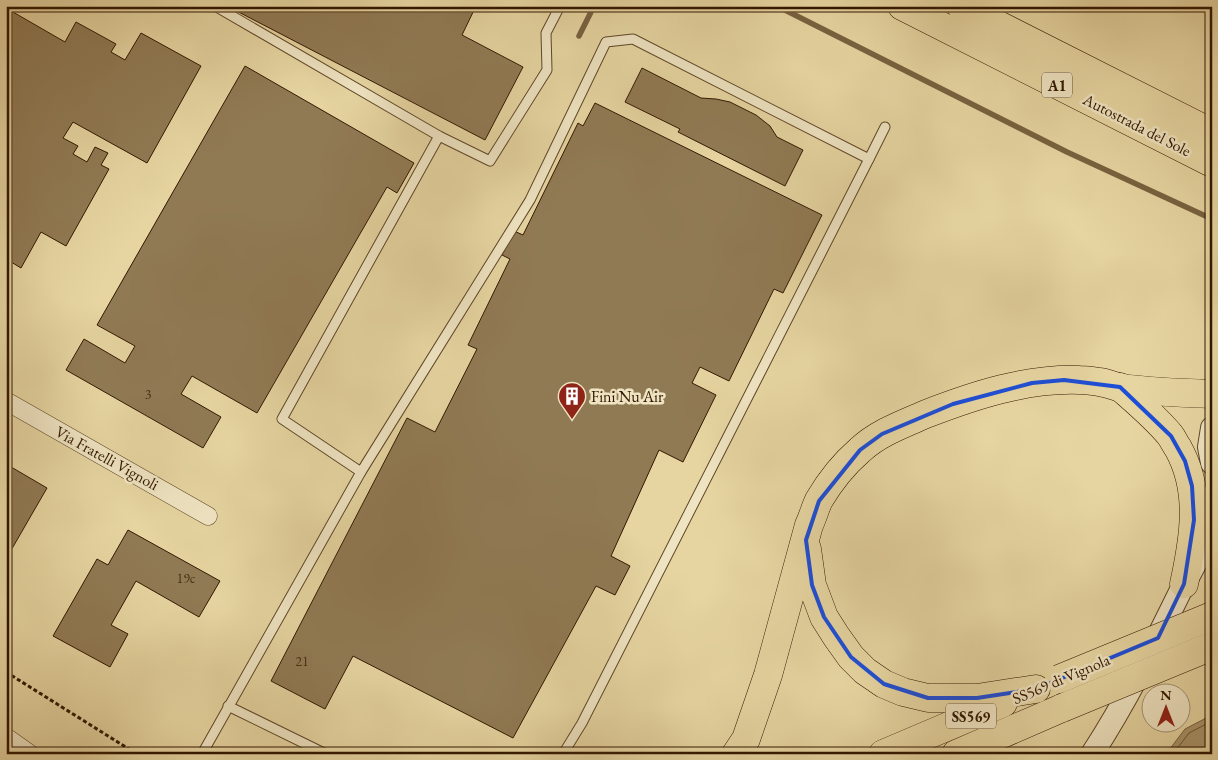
<svg xmlns="http://www.w3.org/2000/svg" width="1218" height="760" font-family="'EB Garamond',serif">
  <style>
    .water { fill: #a9946a; stroke: #796240 }
    .lines { fill: none; stroke-linecap: round; stroke-linejoin: round }
    .shore { stroke: #6e5635; stroke-width: 1 }
    .stream { stroke: #796240; stroke-width: 5.5 }
    .building { fill: #907a54; stroke: #321700 }
    .service-casing { stroke: #5f4628; stroke-width: 11 }
    .minor-casing { stroke: #5f4628; stroke-width: 19 }
    .tertiary-casing { stroke: #5f4628; stroke-width: 24 }
    .trunk-casing { stroke: #321700; stroke-width: 29 }
    .motorway-casing { stroke: #321700; stroke-width: 29 }
    .path { stroke: #321700; stroke-width: 3; stroke-dasharray: 4 2.5; stroke-linecap: butt }
    .service { stroke: #efe4c2; stroke-width: 9 }
    .minor { stroke: #efe4c2; stroke-width: 18 }
    .tertiary { stroke: #efe4c2; stroke-width: 22 }
    .trunk { stroke: #e6d5a1; stroke-width: 28 }
    .motorway { stroke: #e6d5a1; stroke-width: 28 }
    .trunk-bridge-casing { stroke: #321700; stroke-width: 29; stroke-linecap: butt }
    .trunk-bridge { stroke: #e6d5a1; stroke-width: 28 }
    .marked { fill: none; stroke: #1d4ed8; stroke-width: 4; stroke-linejoin: round }
    .labels { text-anchor: middle; dominant-baseline: central; stroke-width: 5; stroke-linejoin: round; paint-order: stroke }
    .number-label { font-size: 14px; fill: #4a3015 }
    .shield { fill: #efe4c2; stroke: #6b543a; stroke-width: 1 }
    .shield-label { font-size: 15px; font-weight: bold; fill: #321700 }
    .street-label { font-size: 16px; fill: #321700; stroke: #efe4c2 }
    .poi-label { font-size: 16px; fill: #321700; stroke: #efe4c2; text-anchor: start }
  </style>
  <rect width="100%" height="100%" fill="#e6d5a1"/>
  <filter id="stains"><feTurbulence type="fractalNoise" baseFrequency=".004" numOctaves="4"/><feColorMatrix values="0 0 0 0 .2 0 0 0 0 .09 0 0 0 0 .02 0 0 0 .5 -.17"/></filter>
  <radialGradient id="worn" r=".72"><stop offset=".6" stop-color="#630" stop-opacity="0"/><stop offset="1" stop-color="#630" stop-opacity=".3"/></radialGradient>
  <!-- water -->
  <path class="water" d="M1212,715V754H1166L1185,729Z"/>
  <g class="lines">
    <!-- shore -->
    <path class="shore" d="M1173,754L1189,733L1212,721"/>
    <!-- stream -->
    <g class="stream">
      <path d="M777,6L1067,152L1212,219"/>
      <path d="M579,36L594,6"/>
    </g>
  </g>
  <!-- building -->
  <g class="building">
    <path d="M227,6H476L462,35L523,67L485,140Z"/>
    <path d="M6,8L65,42L76,22L116,44L111,52L125,60L141,33L201,66L147,163L73,122L63,138L78,146L73,154L87,162L95,147L108,153L101,165L109,169L66,246L41,232L21,268L6,259Z"/>
    <path d="M245,66L414,163L397,193L387,187L257,413L192,376L181,394L221,417L203,448L66,370L84,339L125,363L135,346L97,325Z"/>
    <path d="M642,68L701,98L716,99L730,102L756,115L770,126L777,137L803,150L785,186L678,132L680,129L625,102Z"/>
    <path d="M595,103L822,215L783,293L774,289L729,381L700,367L692,383L716,395L683,462L659,450L611,556L630,566L615,595L596,586L513,738L353,656L325,709L271,681L407,418L435,432L477,349L468,345L510,259L502,255L514,231L523,235L578,123L583,126Z"/>
    <path d="M6,464L47,488L6,559Z"/>
    <path d="M128,530L220,581L199,617L136,581L111,625L128,634L110,667L53,636L97,559L108,565Z"/>
  </g>
  <g class="lines">
    <!-- service casing -->
    <g class="service-casing">
      <g id="service">
        <path d="M215,6L439,136L490,161L547,70L546,33L560,6"/>
        <path d="M361,472L282,419L439,136"/>
        <path d="M228,706L326,754"/>
        <path d="M202,754L361,472L530,200L606,42L633,39L869,159L885,127"/>
        <path d="M563,754L582,723L869,159"/>
      </g>
    </g>
    <!-- minor casing -->
    <g class="minor-casing">
      <g id="minor">
        <path d="M6,401L208,516"/>
        <path d="M6,737L30,754"/>
      </g>
    </g>
    <!-- tertiary casing -->
    <g class="tertiary-casing">
      <g id="tertiary">
        <path d="M1212,428L1209,447L1212,463"/>
        <path d="M1092,754C1126,702 1153,647 1180,592C1191,570 1205,550 1212,526"/>
      </g>
    </g>
    <!-- trunk casing -->
    <g class="trunk-casing">
      <g id="trunk">
        <path d="M1120,387C1137,402 1155,417 1170,435C1173,439 1175,444 1178,448C1202,491 1194,538 1184,584"/>
        <path d="M807,549L812,585L824,617L836,636L851,657L865,671L884,684L903,692L928,698H977L1036,689"/>
        <path d="M736,754L746,739L768,675L809,525C813,517 815,508 819,500C829,483 845,463 860,450C878,433 903,424 926,414C975,395 1027,378 1080,380C1086,380 1093,381 1099,382C1107,383 1114,386 1121,388C1151,392 1181,393 1212,394"/>
        <path d="M883,754L1003,703"/>
        <path d="M956,754L1062,708"/>
      </g>
    </g>
    <!-- motorway casing -->
    <g class="motorway-casing">
      <g id="motorway">
        <path d="M902,6L1212,163"/>
        <path d="M961,6L1212,133"/>
      </g>
    </g>
    <!-- path -->
    <path class="path" d="M6,672L132,751L133,754"/>
    <!-- service -->
    <use href="#service" class="service"/>
    <!-- minor -->
    <use href="#minor" class="minor"/>
    <!-- tertiary -->
    <use href="#tertiary" class="tertiary"/>
    <!-- trunk -->
    <use href="#trunk" class="trunk"/>
    <!-- motorway -->
    <use href="#motorway" class="motorway"/>
    <!-- trunk-bridge casing -->
    <g class="trunk-bridge-casing">
      <g id="trunk-bridge">
        <path d="M1059,679L1212,616"/>
        <path d="M1062,708L1212,646"/>
      </g>
    </g>
    <!-- trunk-bridge -->
    <use href="#trunk-bridge" class="trunk-bridge"/>
  </g>
  <!-- marked area -->
  <path class="marked" d="M1064,380L1120,387L1171,436L1185,461L1192,486L1194,520L1184,584L1158,638L1036,689L977,698H928L884,684L851,657L824,617L812,585L806,540L819,501L860,450L882,434L953,404L1032,383Z"/>
  <!-- icons -->
  <defs>
    <g id="building-pin" transform="scale(1.4375)"><path d="M0 17L-7.5 6A9.5 9.5 0 1 1 7.5 6Z" fill="#8f2418" stroke="#efe4c2"/><path d="M-4-6H4V6H1V3H-1V6H-4ZM-2.5-4.3h1.7v1.8h-1.7ZM.8-4.3h1.7v1.8H.8ZM-2.5-1h1.7V.8h-1.7ZM.8-1h1.7V.8H.8Z" fill="#fff"/></g>
  </defs>
  <g fill-rule="evenodd">
    <use href="#building-pin" x="572" y="396"/>
  </g>
  <g class="labels">
    <!-- number labels -->
    <g class="number-label">
      <text x="148" y="394">3</text>
      <text x="186" y="578">19c</text>
      <text x="302" y="661">21</text>
    </g>
    <!-- shield labels -->
    <g class="shield">
      <rect x="1042" y="72.5" width="30" height="25" rx="4"/>
      <rect x="946" y="703.5" width="50" height="25" rx="4"/>
    </g>
    <g class="shield-label">
      <text x="1057" y="85">A1</text>
      <text x="971" y="716">SS569</text>
    </g>
    <!-- street labels -->
    <g class="street-label">
      <text transform="translate(1137 125) rotate(27)">Autostrada del Sole</text>
      <text transform="translate(107 458) rotate(29)">Via Fratelli Vignoli</text>
      <text transform="translate(1061 679) rotate(-23)">SS569 di Vignola</text>
    </g>
    <!-- poi labels -->
    <g class="poi-label">
      <text x="591" y="396">Fini Nu Air</text>
    </g>
  </g>
  <!-- margin -->
  <rect width="1218" height="760" fill="none" stroke="#e6d5a1" stroke-width="25"/>
  <rect x="8" y="8" width="1203" height="745" fill="none" stroke="#321700" stroke-width="2.5"/>
  <rect x="12" y="12" width="1193" height="735" fill="none" stroke="#321700"/>
  <!-- north arrow -->
  <g transform="translate(1166 708)"><circle r="24" fill="#efe4c2" stroke="#a39274"/>
  <path d="M0-4L9 19L0 12L-9 19Z" fill="#8f2418"/>
  <text y="-8" font-size="14" font-weight="bold" text-anchor="middle" fill="#321700">N</text>
  </g>
  <rect width="100%" height="100%" filter="url(#stains)"/>
  <rect width="100%" height="100%" fill="url(#worn)"/>
</svg>
